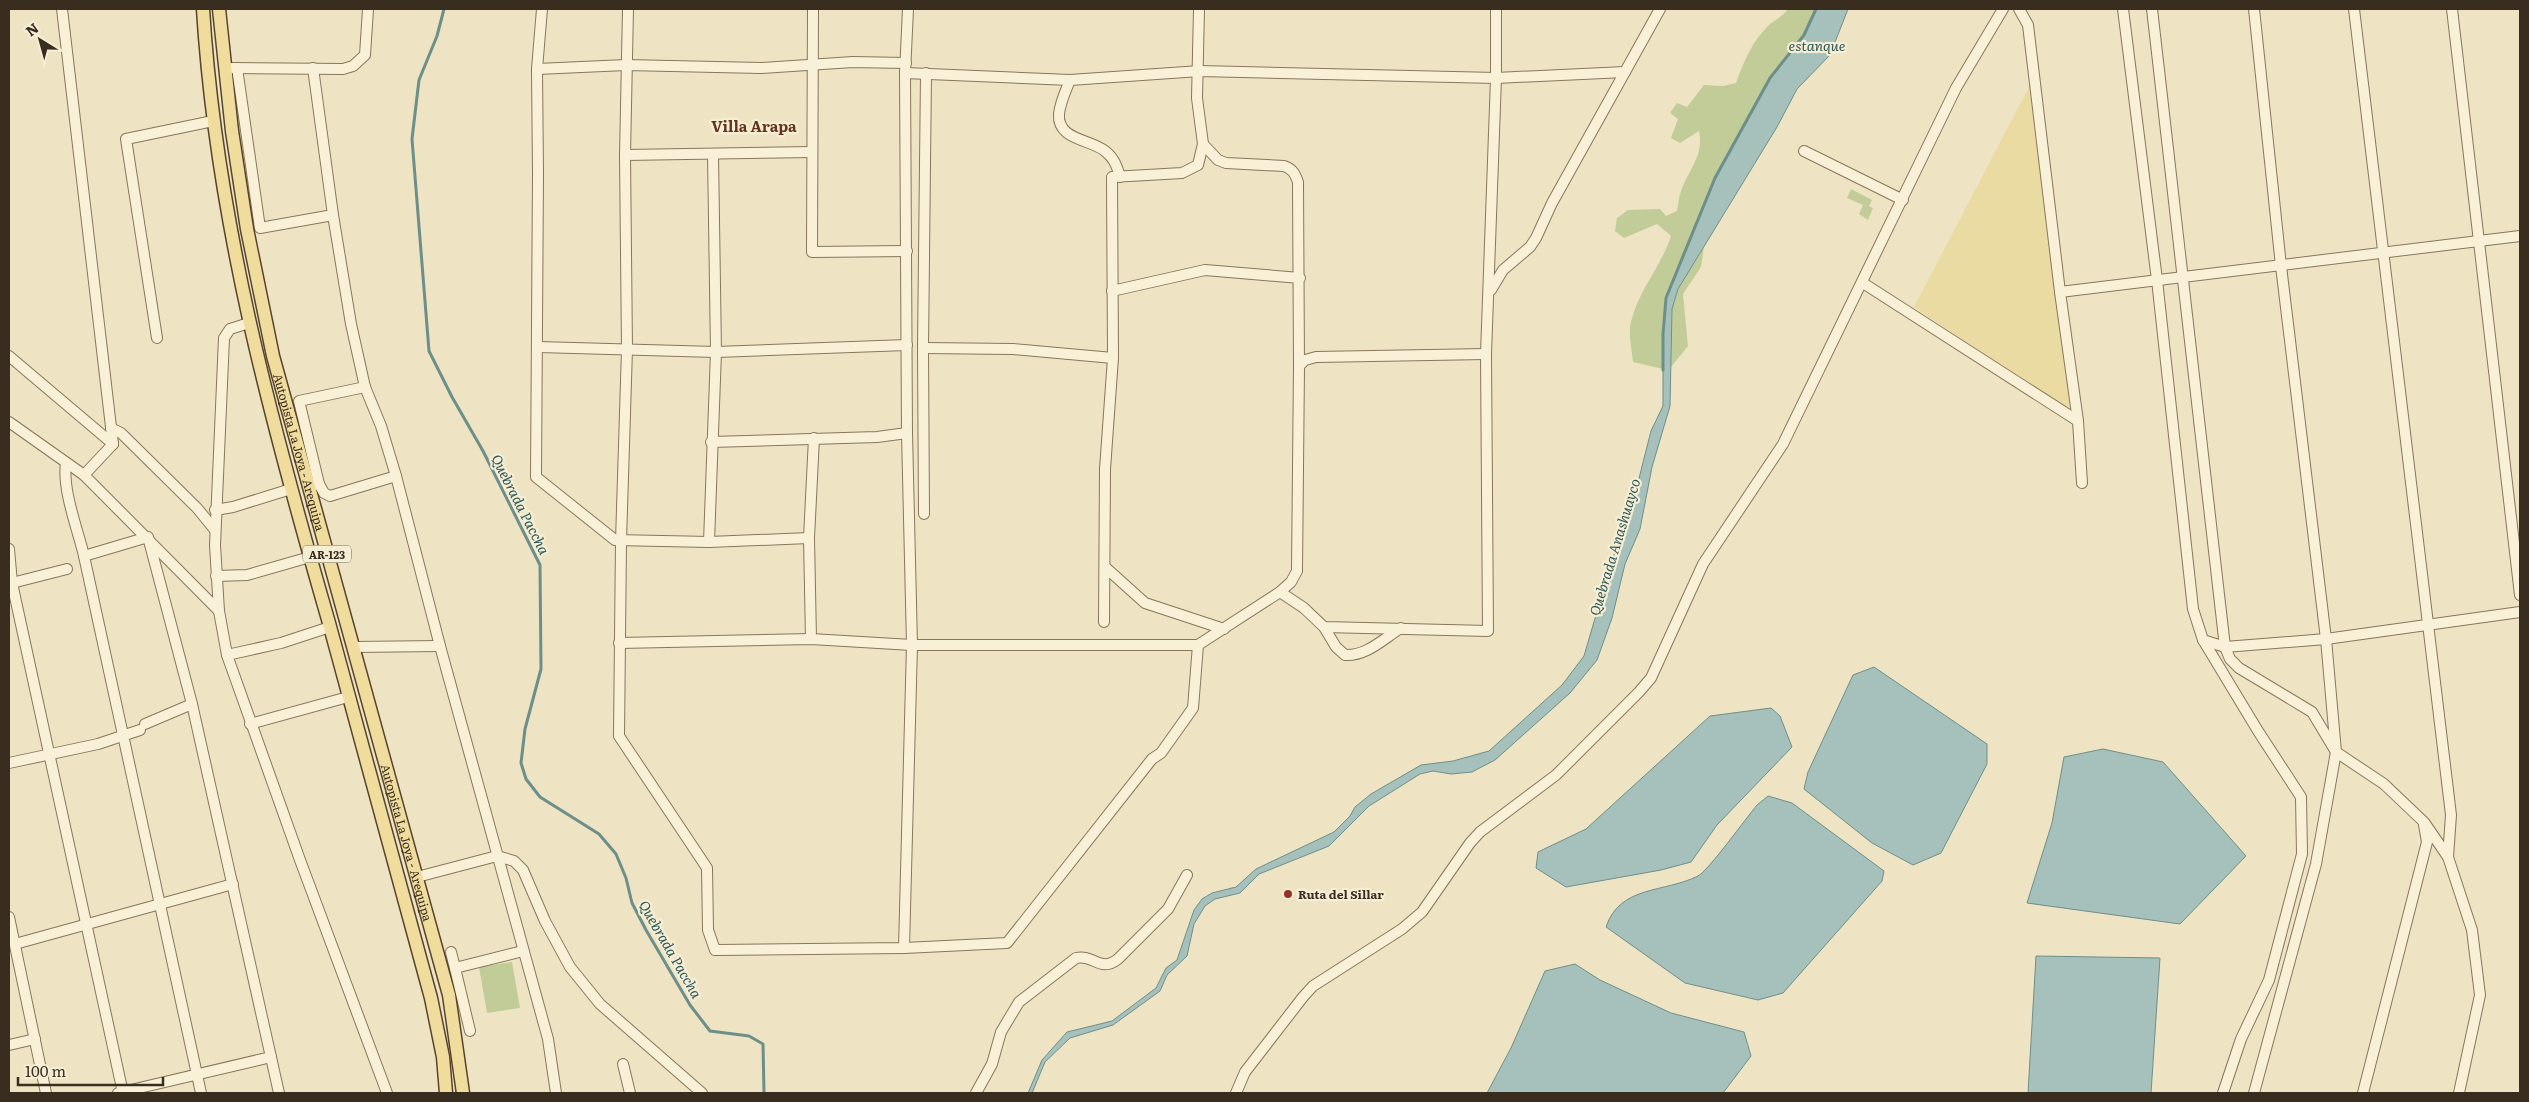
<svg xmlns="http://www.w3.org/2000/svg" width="2529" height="1102" font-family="Literata,serif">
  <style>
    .green { fill: #c2cc98 }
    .sand { fill: #e9dba2 }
    .water { fill: #a6c1bb; stroke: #6d8f89 }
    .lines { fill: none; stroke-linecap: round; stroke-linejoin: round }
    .stream { stroke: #6d8f89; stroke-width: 3 }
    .minor-casing { stroke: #88765b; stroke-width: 12 }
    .major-casing { stroke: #56442f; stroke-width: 15 }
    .minor { stroke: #f8f1d8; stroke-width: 10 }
    .major { stroke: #f0dc9d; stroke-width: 12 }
    .poi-dot { fill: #96322c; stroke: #f5eed4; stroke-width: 2 }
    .labels { text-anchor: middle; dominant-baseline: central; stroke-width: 4.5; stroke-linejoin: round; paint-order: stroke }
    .shield { fill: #f5eed4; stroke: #716755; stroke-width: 1 }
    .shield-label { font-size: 11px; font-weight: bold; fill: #382d1f }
    .street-label { font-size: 12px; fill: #382d1f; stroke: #f5eed4 }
    .poi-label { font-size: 12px; font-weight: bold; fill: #382d1f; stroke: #f5eed4; text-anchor: start }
    .water-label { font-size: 14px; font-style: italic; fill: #2e5858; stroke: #f5eed4 }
    .quarter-label { font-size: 15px; font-weight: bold; fill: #64321f; stroke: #f5eed4 }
  </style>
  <rect width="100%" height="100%" fill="#eee4c4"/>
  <!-- green -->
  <g class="green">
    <path d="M1788,9H1816L1804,35L1770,78L1715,178L1666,298L1663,334V369L1633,362C1632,350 1628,334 1631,322C1638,291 1661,267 1671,236L1657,224L1624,238L1615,231L1617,218L1628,210L1660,209L1666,216L1677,211C1678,205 1679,197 1681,191C1689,169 1704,156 1699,131L1680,143L1671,138L1678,119L1670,113L1677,103L1687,107L1704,85L1723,86L1736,83C1743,63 1752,42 1767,27C1774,20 1782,17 1788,9Z"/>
    <path d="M1851,189L1872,200L1869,206L1873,208L1868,220L1859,214L1863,205L1847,198Z"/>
    <path d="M1704,247L1701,267L1683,294L1688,346L1671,367L1672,309L1678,289Z"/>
    <path d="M512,962L520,1008L487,1013L479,967Z"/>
  </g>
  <!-- sand -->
  <path class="sand" d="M2030,85L2075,415L1914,307Z"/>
  <!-- water -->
  <g class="water">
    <path d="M1816,9H1848L1830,55L1797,89L1777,127L1678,289L1672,309L1670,406L1652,467L1640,529L1625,564L1612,618L1597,660L1570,693L1495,760L1472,772L1451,774L1433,771L1420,774L1369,806L1329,846L1259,874L1240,893L1215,899L1205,906L1194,924L1187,956L1167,975L1160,991L1113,1025L1070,1038L1045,1062L1032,1093H1028L1042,1060L1067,1032L1112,1021L1156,988L1166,968L1177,960L1194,910L1202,899L1212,893L1236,887L1256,869L1334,832L1350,816L1355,807L1371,794L1421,765L1453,761L1489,751L1562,685L1584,656L1612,560L1632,506L1651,431L1663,406V334L1666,298L1715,178L1770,78L1804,35Z"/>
    <path d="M1874,667L1987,744V764L1941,853L1913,865L1872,843L1804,789L1808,772L1853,675Z"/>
    <path d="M1771,708L1780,716L1792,747L1717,825L1691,862L1661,870L1566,887L1536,868L1538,852L1586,829L1710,716Z"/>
    <path d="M2103,749L2163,762L2246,856L2180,924L2027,903L2052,823L2064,757Z"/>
    <path d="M1768,796L1792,803L1884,871L1882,881L1783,993L1758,1000L1685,983L1606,927C1620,885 1664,893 1698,876C1708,871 1747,817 1757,805Z"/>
    <path d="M2036,956L2160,958L2151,1093H2028Z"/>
    <path d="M1575,964L1600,980L1671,1013L1744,1032L1751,1056L1723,1093H1487L1511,1048L1545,971Z"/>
  </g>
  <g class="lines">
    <!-- stream -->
    <g class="stream">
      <path d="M444,9L437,36L419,80L412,139L429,351L452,397L483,451L540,565L541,669L525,729L521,763L526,779L540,797L599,834L616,854L626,878L632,903L646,930L690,1005L710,1031L749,1036L763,1044L764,1093"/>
      <path d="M1663,370V334L1666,298L1715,178L1770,78L1804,35L1816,9"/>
    </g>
    <!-- minor casing -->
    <g class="minor-casing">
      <g id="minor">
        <path d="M62,9L113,444"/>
        <path d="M542,9L537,69L538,174L536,477L615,540L709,542L809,538"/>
        <path d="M628,9L625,155L627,349L621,541L619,736L707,868L708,930L715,950L904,948L1007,943L1152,759L1161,753L1193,708L1198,645"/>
        <path d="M813,9L812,252L907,251"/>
        <path d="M2019,9L2028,25L2060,292L2078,421L2082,483"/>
        <path d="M2123,9L2157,280L2193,609L2203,640L2258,731L2301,797L2302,854L2269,980L2241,1039L2223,1093"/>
        <path d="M2152,9L2225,647L2230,659L2239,668L2312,712L2336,752L2384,784L2424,822L2448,857L2472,930L2480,995L2459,1093"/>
        <path d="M2254,9L2281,266L2326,639L2336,752L2316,864L2254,1093"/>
        <path d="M2354,9L2451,815L2448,857"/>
        <path d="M2452,9L2520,595"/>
        <path d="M232,68L343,69L353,66L365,55L368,9"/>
        <path d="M237,68L260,228L333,215"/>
        <path d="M313,68L333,215L351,324L365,387L381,426L396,476L440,646L548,1039L556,1093"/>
        <path d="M537,69L626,65L761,68L853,62L906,63"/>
        <path d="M905,73L1070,80L1200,71L1496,78L1625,72"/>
        <path d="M1070,80C1066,90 1060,103 1059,114C1057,140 1090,139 1105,151C1114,158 1117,166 1120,177"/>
        <path d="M1203,144L1218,160L1226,163L1284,166C1293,169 1295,174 1298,182L1299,366"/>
        <path d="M1804,151L1903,200"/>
        <path d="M625,155L812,152"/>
        <path d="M1863,283L2078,421"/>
        <path d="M1491,290L1503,270L1530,247L1536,238L1552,203L1660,9"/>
        <path d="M1112,291L1205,270L1300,278"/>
        <path d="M2060,292L2520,236"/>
        <path d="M249,323L230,329L224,338L215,545L219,611L227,655L300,860L387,1093"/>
        <path d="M157,338L126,139L213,121"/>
        <path d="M538,347L716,352L907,345"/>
        <path d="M923,348L1013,349L1113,358"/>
        <path d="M9,356L113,444"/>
        <path d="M9,422L84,475L219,611"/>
        <path d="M111,428L121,433L197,508L215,530"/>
        <path d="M711,442L877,437L907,433"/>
        <path d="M66,463C62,490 78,530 84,556L201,1093"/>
        <path d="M84,475L113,444"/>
        <path d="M319,484L299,401L365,387"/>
        <path d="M314,485L319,484L324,493L330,496L396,476"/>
        <path d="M215,510L233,507L291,489"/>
        <path d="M924,514L923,348L926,73"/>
        <path d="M709,542L716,352L713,154"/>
        <path d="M9,549L12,583L123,1093"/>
        <path d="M84,556L148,537L192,704L279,1093"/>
        <path d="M1105,567L1145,603L1224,629"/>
        <path d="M216,576L247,575L310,557"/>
        <path d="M12,583L67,569"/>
        <path d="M1280,592L1304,608L1324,627L1488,631L1486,354L1496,78V9"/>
        <path d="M1104,622L1105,469L1113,358L1112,177L1182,173L1198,165L1203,144L1197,98L1199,9"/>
        <path d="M1324,627L1336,647L1345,655C1367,656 1383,639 1401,628"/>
        <path d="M811,639L809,538L814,438"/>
        <path d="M2203,640L2225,647L2326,639L2520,612"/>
        <path d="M619,643L811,639L912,645H1198L1280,592L1291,582L1297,571L1299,366L1305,360L1316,357L1486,354"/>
        <path d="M353,647L440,646"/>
        <path d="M227,655L281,643L330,627"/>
        <path d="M145,724L192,704"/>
        <path d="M250,724L348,697"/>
        <path d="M9,763L98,744L140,730"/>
        <path d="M417,877L497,856L514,861L523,870L545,921L570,967L600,1004L702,1093"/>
        <path d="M9,917L46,1093"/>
        <path d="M15,944L233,884"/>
        <path d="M904,948L912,645L907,433L905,73L908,9"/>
        <path d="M451,952L455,968"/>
        <path d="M470,1031L455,968L523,951"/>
        <path d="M9,1045L35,1039"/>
        <path d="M623,1064L630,1093"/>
        <path d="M118,1093L271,1057"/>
        <path d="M976,1093L992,1064L1001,1032L1019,1002L1076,958C1094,954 1100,973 1118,959L1168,909L1187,875"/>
        <path d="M1236,1093L1245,1072L1303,997L1313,986L1402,929L1422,912L1470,843L1480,832L1556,775L1639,692L1651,678L1703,564L1783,444L1956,88L2003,9"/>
        <path d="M2363,1093L2427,842L2424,825"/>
      </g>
    </g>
    <!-- major casing -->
    <g class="major-casing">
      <g id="major">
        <path d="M203,9C216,219 271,422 329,623C364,748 398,873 431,998L443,1057L446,1093"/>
        <path id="s1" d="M219,9L232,131L247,229L273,356L449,995L463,1093"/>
      </g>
    </g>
    <!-- minor -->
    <use href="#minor" class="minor"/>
    <!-- major -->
    <use href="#major" class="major"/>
  </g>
  <!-- markers -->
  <circle class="poi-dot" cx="1288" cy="894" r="5"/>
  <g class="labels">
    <!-- shield labels -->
    <rect class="shield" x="303" y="545.5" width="48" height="17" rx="4"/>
    <g class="shield-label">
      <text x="327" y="554">AR-123</text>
    </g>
    <!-- street labels -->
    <g class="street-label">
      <text stroke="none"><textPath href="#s1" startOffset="451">Autopista La Joya - Arequipa</textPath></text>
      <text stroke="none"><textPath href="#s1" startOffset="856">Autopista La Joya - Arequipa</textPath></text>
    </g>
    <!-- poi labels -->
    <g class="poi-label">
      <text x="1298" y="894">Ruta del Sillar</text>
    </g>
    <!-- water labels -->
    <g class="water-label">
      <text x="1817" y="45">estanque</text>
      <text transform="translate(521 504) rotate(63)">Quebrada Paccha</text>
      <text transform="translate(1614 547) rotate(-73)">Quebrada Anashuayco</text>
      <text transform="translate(671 949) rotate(60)">Quebrada Paccha</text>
    </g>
    <!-- quarter labels -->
    <g class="quarter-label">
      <text x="754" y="125">Villa Arapa</text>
    </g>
  </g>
  <!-- border -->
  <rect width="2529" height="1102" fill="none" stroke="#382d1f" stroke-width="20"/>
  <!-- north arrow -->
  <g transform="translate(40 40) rotate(323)" stroke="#f5eed4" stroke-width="4" paint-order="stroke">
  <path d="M0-4L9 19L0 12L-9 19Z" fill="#382d1f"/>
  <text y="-8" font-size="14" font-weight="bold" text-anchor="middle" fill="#382d1f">N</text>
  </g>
  <!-- scale -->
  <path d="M18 1077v8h145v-8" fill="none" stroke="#382d1f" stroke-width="2.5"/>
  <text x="25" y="1077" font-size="15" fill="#382d1f" stroke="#f5eed4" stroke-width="4" paint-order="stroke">100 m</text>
</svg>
